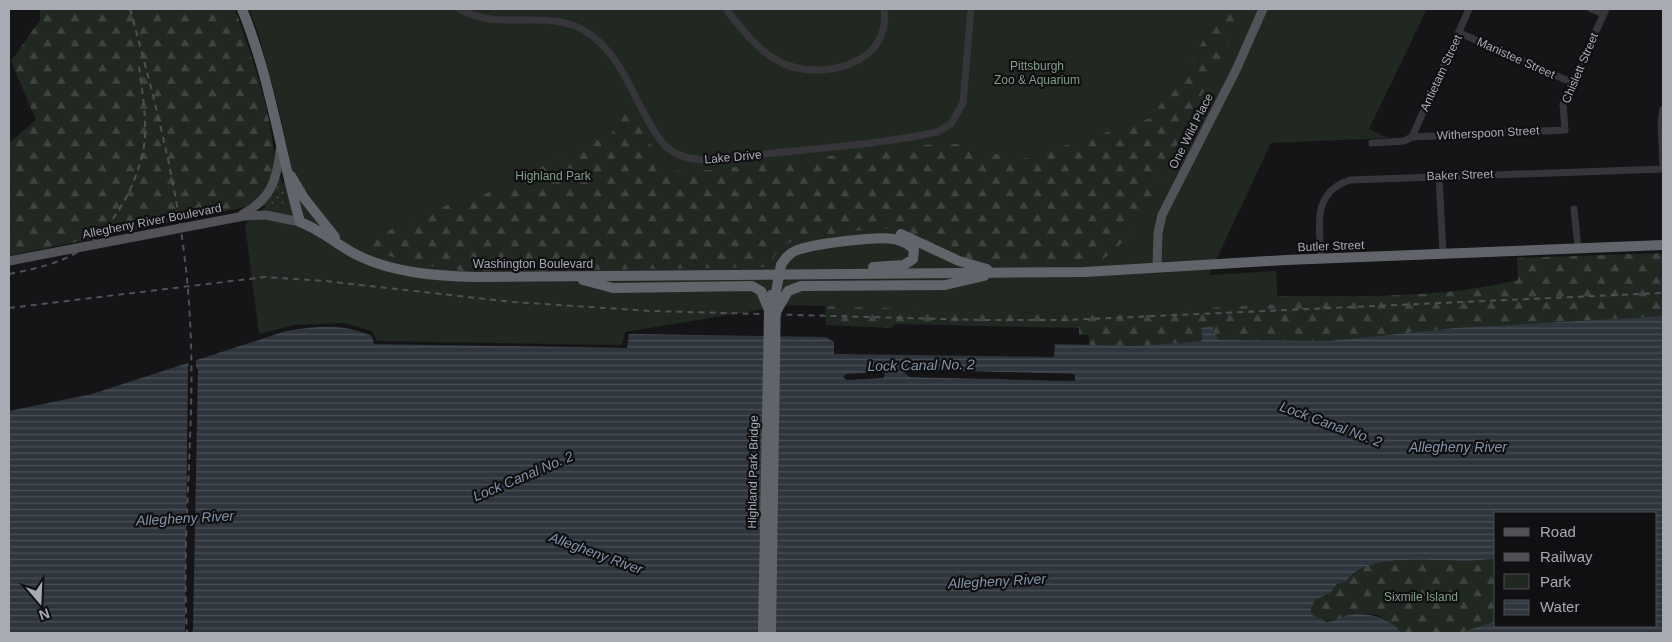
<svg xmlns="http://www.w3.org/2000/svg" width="1672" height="642" font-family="Helvetica,sans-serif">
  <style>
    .green { fill: #212822 }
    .forest { fill: url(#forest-firs) }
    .garden { fill: url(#garden-dots) }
    .water { fill: url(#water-rules); fill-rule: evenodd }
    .pier { fill: #151416; fill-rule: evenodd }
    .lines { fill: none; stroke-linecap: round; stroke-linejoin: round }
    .minor { stroke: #36363a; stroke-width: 7 }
    .major { stroke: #525359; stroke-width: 9 }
    .highway { stroke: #62646b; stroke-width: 10 }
    .rail { stroke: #4f5055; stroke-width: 2; stroke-dasharray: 6 5; stroke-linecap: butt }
    .highway-bridge { stroke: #62646b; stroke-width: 10 }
    .labels { text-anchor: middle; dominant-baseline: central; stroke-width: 4.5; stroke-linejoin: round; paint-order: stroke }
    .street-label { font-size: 12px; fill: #a8aab4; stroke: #100f11 }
    .park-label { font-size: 12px; fill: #819d87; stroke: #100f11 }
    .water-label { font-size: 14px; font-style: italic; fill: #8393ab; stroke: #100f11 }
  </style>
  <defs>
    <pattern id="forest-firs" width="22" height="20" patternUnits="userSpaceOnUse" patternTransform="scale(1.25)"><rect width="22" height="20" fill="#212822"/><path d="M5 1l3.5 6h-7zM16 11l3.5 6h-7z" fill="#3e4440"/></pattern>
    <pattern id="garden-dots" width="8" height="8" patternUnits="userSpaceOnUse" patternTransform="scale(1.25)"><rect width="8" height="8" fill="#212822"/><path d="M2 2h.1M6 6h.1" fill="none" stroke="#3e4440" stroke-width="1.8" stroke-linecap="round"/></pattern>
    <pattern id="water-rules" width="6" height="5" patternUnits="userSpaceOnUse" patternTransform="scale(1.25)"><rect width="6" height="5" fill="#2f353d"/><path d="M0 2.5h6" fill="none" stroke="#4a5057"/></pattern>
  </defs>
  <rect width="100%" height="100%" fill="#151416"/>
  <!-- green -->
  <path class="green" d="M249,9H1427L1369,129L1388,138L1271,143L1209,275L1276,271L1278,304L1112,313V315L790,305L625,332L622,345L377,341L372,331L343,323L295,325L259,334L245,224L276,198L291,165L278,106L259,36Z"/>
  <!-- forest -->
  <g class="forest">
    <path d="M40,9H235C248,46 288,153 269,188C264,196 253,203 245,207L9,256V143L36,120L11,61L40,20Z"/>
    <path d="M1225,9H1245L1150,198L1124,241L1101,261L997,265L965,260L895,230L880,228L800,238C784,244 775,251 769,267L469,272L412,263L355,245L455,202L477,198L612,133L630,107C639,122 657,165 675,170C686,173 700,170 711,170L922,145L957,144L1019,160L1151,118Z"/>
    <path d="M1663,253V316L1455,328L1329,341L1218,340L1201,329L1202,341L1135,346L1089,345V335H1079V328L896,324L891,328L826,325L825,306L1112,315V313L1278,304L1277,296C1358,296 1440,299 1518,280L1517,258Z"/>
    <path d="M1496,559V621L1459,633H1402C1395,625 1383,616 1373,614C1355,611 1320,632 1311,612L1312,604L1317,597L1327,595L1337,584L1346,582C1362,552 1435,561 1465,561C1475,561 1485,559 1496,559Z"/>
  </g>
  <!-- garden -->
  <path class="garden" d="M280,176L287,205L285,208L261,206L273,193Z"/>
  <!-- water -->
  <path class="water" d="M1663,316V633H1459L1496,621V626H1656V513H1496V559C1485,559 1475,561 1465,561C1435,561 1362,552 1346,582L1337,584L1330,593L1315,600L1311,608L1312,615L1327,622C1334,621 1339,618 1345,616C1366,611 1388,616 1402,633H9V411L92,394L286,331C318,326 341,323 372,336L374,344L627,348L629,334L826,337L834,342V354L1054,357L1055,344L1135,346L1202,341L1201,328L1212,326L1218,340L1329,341L1455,328ZM910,370L1075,374V381L910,377L905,373Z"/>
  <!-- pier -->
  <g class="pier">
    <path d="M196,358V368L198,369L193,628L192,633H185L188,369L189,360Z"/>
    <path d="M910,370L1075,374V381L910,377L905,373ZM910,373L1073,376V378L909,374Z"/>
    <path d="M883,372L885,375L883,378L847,380L843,377L846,374Z"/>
  </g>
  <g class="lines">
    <!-- minor -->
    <g class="minor">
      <path d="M460,9C498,32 547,8 585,31C626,56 634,107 662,142C670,152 683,158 695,159C723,162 754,155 782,152C833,147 886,143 937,132L951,124L963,103L971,9"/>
      <path d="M726,9C741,28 758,51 780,62C820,82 892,65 884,9"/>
      <path d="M1591,9L1604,14"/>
      <path d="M1460,33L1573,83"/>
      <path d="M1663,109L1661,122L1663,166"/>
      <path d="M1412,137L1469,9"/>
      <path d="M1372,143L1404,141L1412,137L1565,130L1563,104L1606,9"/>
      <path d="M1439,176L1443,254"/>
      <path d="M1574,209L1578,248"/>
      <path d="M1321,259C1320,225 1311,193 1350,180L1663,169"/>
    </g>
    <!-- major -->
    <g class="major">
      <path d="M243,214C271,199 277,180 280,150"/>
      <path d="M9,261L244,216L266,215L300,222"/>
      <path d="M1157,267L1158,233L1162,215L1236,70L1263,9"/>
    </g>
    <!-- highway -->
    <g class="highway">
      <path d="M242,9C270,77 280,151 300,222C322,230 338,246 359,256C394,273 437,276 475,277L1085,272L1286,260L1663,245"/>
      <path d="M291,176L304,198L335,237"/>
      <path d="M901,234L959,261L987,269"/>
      <path d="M781,265C785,259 788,254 795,251C810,244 877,236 894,239C902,241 909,244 914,250L913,259L904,265L873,267"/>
      <path d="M583,280L613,288L752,286L761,291L769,310"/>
      <path d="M776,312L788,291L801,286L945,285L984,276"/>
    </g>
    <!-- rail -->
    <g class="rail">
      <path d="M130,9C158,111 185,213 190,320C196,424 181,529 187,633"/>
      <path d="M9,274C67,263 97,251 127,196C136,178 143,158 145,138C146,114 142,90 139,66"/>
      <path d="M9,308L265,277L325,281L513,302L651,311L980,320H1067L1663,293"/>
    </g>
    <!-- highway-bridge -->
    <g class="highway-bridge">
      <path d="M763,633L769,310L771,295"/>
      <path d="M771,633L776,292L781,265"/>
    </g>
  </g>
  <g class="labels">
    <!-- street labels -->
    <g class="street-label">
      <text transform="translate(1516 58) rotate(24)">Manistee Street</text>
      <text transform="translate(1580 68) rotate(-67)">Chislett Street</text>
      <text transform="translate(1441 73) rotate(-65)">Antietam Street</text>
      <text transform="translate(1191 131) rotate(-63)">One Wild Place</text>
      <text transform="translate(1488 133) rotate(-3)">Witherspoon Street</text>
      <text transform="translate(733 157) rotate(-5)">Lake Drive</text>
      <text transform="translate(1460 175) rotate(-2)">Baker Street</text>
      <text transform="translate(152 221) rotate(-11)">Allegheny River Boulevard</text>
      <text transform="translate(1331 246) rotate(-2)">Butler Street</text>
      <text x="533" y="264">Washington Boulevard</text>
      <text transform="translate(753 472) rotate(-89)">Highland Park Bridge</text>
    </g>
    <!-- park labels -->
    <g class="park-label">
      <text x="1037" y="66">Pittsburgh<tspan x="1037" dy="14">Zoo &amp; Aquarium</tspan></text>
      <text x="553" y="176">Highland Park</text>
      <text x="1421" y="597">Sixmile Island</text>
    </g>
    <!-- water labels -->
    <g class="water-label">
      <text transform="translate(921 365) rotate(-1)">Lock Canal No. 2</text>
      <text transform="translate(1331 424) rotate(20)">Lock Canal No. 2</text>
      <text x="1458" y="447">Allegheny River</text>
      <text transform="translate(523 476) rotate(-23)">Lock Canal No. 2</text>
      <text transform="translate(185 518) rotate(-3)">Allegheny River</text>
      <text transform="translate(596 553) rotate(20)">Allegheny River</text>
      <text transform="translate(997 581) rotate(-3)">Allegheny River</text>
    </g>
  </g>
  <!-- border -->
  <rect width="1672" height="642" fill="none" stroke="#a8aab4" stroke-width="20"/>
  <!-- legend -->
  <rect x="1494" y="512" width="162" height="115" fill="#100f11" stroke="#4d4d52"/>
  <rect x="1504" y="528" width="25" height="8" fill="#525359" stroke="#4d4d52"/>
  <text x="1540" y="537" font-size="15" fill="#a8aab4">Road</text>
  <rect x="1504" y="553" width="25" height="8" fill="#4f5055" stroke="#4d4d52"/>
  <text x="1540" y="562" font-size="15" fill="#a8aab4">Railway</text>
  <rect x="1504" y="574" width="25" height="15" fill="#212822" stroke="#4d4d52"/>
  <text x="1540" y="587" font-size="15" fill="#a8aab4">Park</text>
  <rect x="1504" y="600" width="25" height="15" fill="url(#water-rules)" stroke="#4d4d52"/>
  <text x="1540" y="612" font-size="15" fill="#a8aab4">Water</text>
  <!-- north arrow -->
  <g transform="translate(40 602) rotate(161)" stroke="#100f11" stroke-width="4" paint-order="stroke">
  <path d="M0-4L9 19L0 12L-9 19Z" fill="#a8aab4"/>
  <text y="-8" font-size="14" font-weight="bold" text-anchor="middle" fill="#a8aab4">N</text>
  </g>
</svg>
